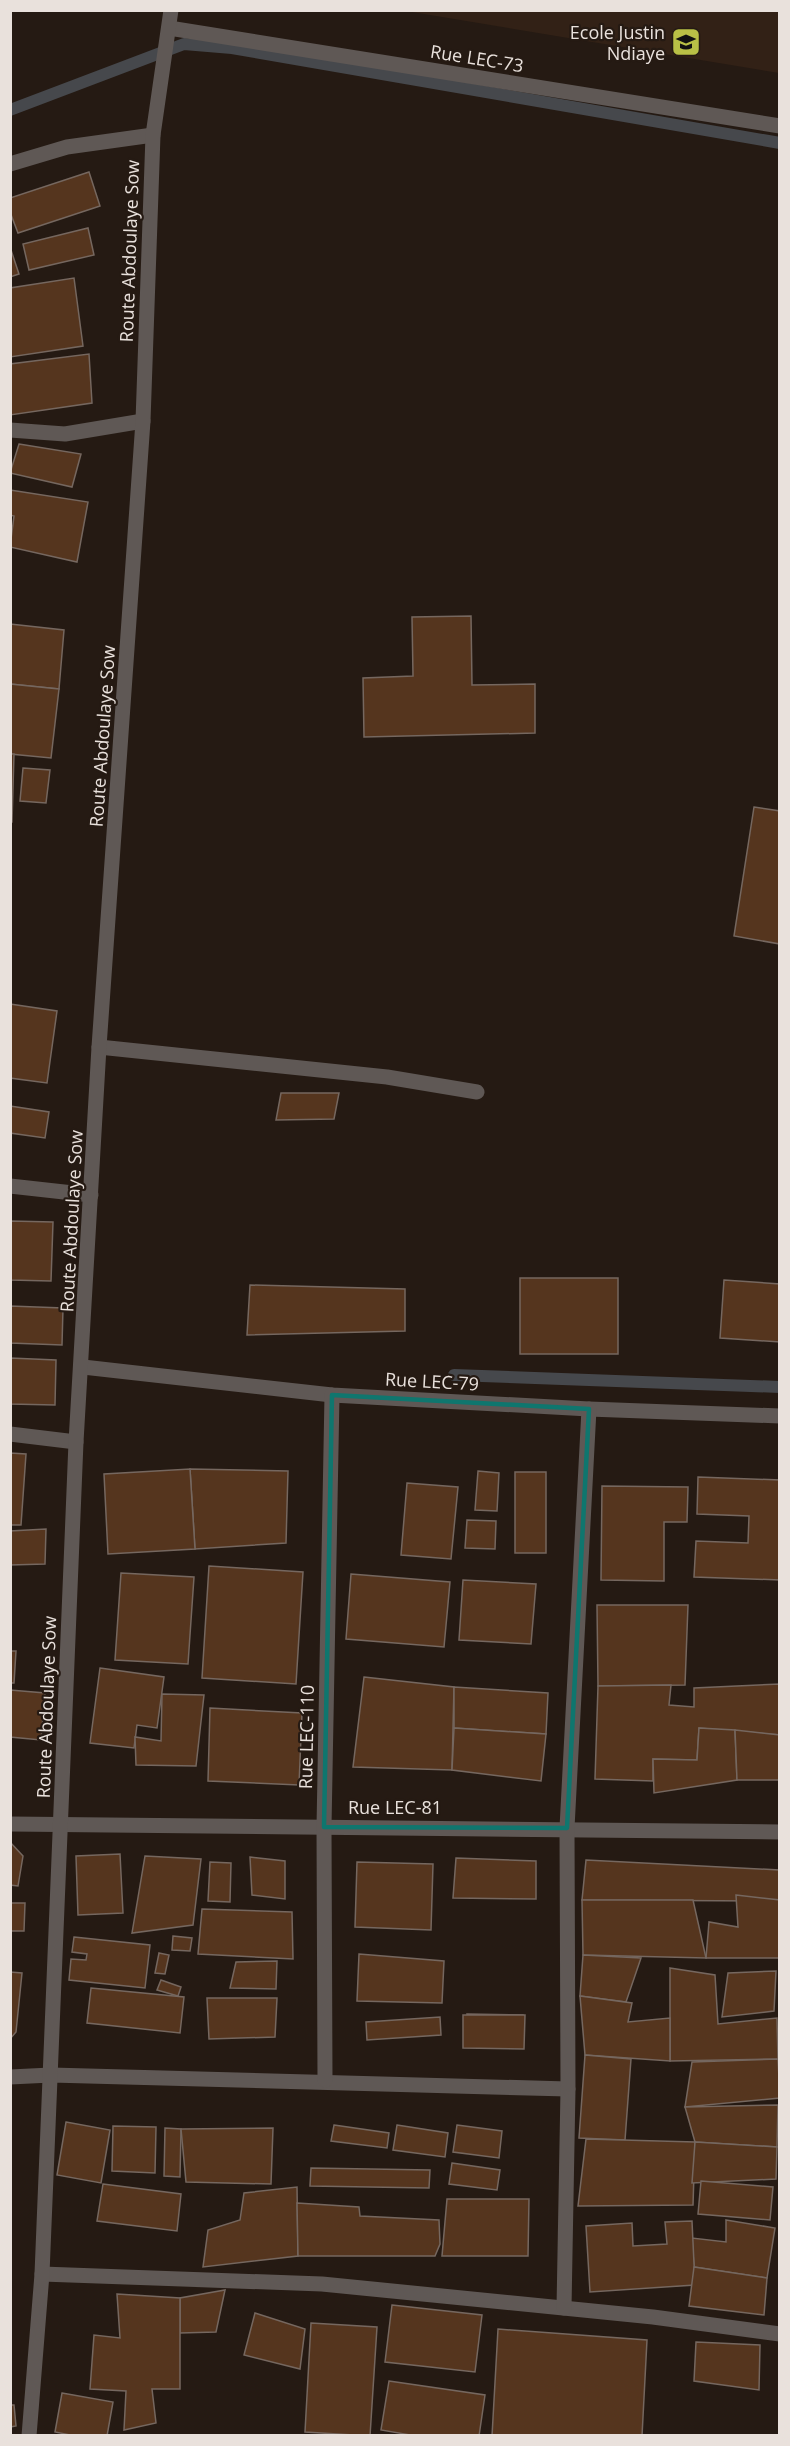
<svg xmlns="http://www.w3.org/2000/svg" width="790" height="2446" font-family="'Open Sans',sans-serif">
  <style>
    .built { fill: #322116 }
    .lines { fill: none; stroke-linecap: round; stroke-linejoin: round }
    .stream { stroke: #46484c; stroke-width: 12 }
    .building { fill: #55351e; stroke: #75675f; stroke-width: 1.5 }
    .lane { stroke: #5f5855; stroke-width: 15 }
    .street { stroke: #5f5855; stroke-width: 15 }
    .marked { fill: none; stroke: #0f766e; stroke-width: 4.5; stroke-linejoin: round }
    .labels { text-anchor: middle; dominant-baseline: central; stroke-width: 4.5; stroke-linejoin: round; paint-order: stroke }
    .poi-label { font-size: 18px; fill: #e9e1dc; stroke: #251a13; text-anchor: end }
    .street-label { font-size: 18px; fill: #e9e1dc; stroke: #251a13 }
  </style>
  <rect width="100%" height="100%" fill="#251a13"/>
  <!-- built -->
  <path class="built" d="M406,11H779V73Z"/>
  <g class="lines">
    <!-- stream -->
    <g class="stream">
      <path d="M10,110L184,44L232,48L780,143"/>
      <path d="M454,1375L780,1387"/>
    </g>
  </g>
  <!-- building -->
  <g class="building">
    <path d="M89,172L100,206L18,233L10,212V198Z"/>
    <path d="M88,228L94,255L29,270L23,244Z"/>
    <path d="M10,247L19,274L10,277Z"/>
    <path d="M74,278L83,346L10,357V288Z"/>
    <path d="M89,354L92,403L10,415V364Z"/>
    <path d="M19,444L81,454L72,487L10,473Z"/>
    <path d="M10,490L88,502L77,562L10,547L14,516L10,515Z"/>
    <path d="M471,616L472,685L535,684V733L364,737L363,678L413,676L412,617Z"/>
    <path d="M10,624L64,630L59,689L10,684Z"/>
    <path d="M10,684L59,689L51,758L10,754Z"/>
    <path d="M10,754H14L12,822H10Z"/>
    <path d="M23,768L50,770L46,803L20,801Z"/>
    <path d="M754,807L780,811V944L734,936Z"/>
    <path d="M10,1004L57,1011L47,1083L10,1078Z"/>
    <path d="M281,1093H339L334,1119L276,1120Z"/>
    <path d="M10,1106L49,1112L45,1138L10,1133Z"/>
    <path d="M10,1221L53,1222L51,1281L10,1280Z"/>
    <rect x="520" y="1278" width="98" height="76"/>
    <path d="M724,1280L780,1284V1342L720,1338Z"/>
    <path d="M250,1285L405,1289V1331L247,1335Z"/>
    <path d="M10,1306L63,1308L62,1345L10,1343Z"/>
    <path d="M10,1358L56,1360L55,1405L10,1404Z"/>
    <path d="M10,1453L26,1454L21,1525H10Z"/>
    <path d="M190,1469L288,1471L286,1543L195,1549Z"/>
    <path d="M190,1469L195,1549L108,1554L104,1474Z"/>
    <path d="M478,1471L499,1473L497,1511L475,1510Z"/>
    <rect x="515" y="1472" width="31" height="81"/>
    <path d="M698,1477L780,1480V1580L694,1577L696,1541L748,1543L749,1516L697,1514Z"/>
    <path d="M407,1483L458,1487L451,1559L401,1555Z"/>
    <path d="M602,1486L688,1487L687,1522H664V1581L601,1580Z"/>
    <path d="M467,1520L496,1521L495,1549L465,1548Z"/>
    <path d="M46,1529L45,1564L10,1565V1531Z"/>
    <path d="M209,1566L303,1572L296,1684L202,1678Z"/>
    <path d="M121,1573L194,1577L188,1664L115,1660Z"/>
    <path d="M351,1574L450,1582L444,1647L346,1639Z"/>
    <path d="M463,1580L536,1584L531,1644L459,1640Z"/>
    <path d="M597,1605H688L685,1685L598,1686Z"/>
    <path d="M10,1651H16L14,1683H10Z"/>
    <path d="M100,1668L164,1677L157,1728L137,1725L134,1748L90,1743Z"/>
    <path d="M364,1677L454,1687L452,1770L353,1767Z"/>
    <path d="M780,1684V1735L699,1728L697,1760L653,1759V1781L595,1779L598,1686L671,1685L669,1705L694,1707V1688Z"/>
    <path d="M454,1687L548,1693L546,1734L454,1728Z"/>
    <path d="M10,1690L45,1693L41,1740L10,1737Z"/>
    <path d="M162,1694L204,1695L196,1766L136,1765L135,1737L161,1741Z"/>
    <path d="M210,1708L302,1713L299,1785L208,1781Z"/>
    <path d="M454,1728L546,1734L541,1781L452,1770Z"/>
    <path d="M699,1728L735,1730L737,1780L654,1793L653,1759L697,1760Z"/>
    <path d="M735,1730L780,1735V1780H737Z"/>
    <path d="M10,1842L23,1856L18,1886L10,1885Z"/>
    <path d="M120,1854L123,1913L78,1915L76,1856Z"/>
    <path d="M145,1856L201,1859L193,1925L132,1933Z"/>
    <path d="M250,1857L285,1861V1899L252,1895Z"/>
    <path d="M456,1858L536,1861V1899L453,1898Z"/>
    <path d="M586,1860L779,1870L780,1901L582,1900Z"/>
    <path d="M210,1862L231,1863L230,1902L208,1901Z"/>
    <path d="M357,1862L433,1864L431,1930L355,1927Z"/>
    <path d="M736,1895L780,1900V1958H706L709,1922L738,1927Z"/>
    <path d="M582,1900H693L706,1958L583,1955Z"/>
    <path d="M10,1903H25L24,1931H10Z"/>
    <path d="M202,1909L292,1912L293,1959L198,1954Z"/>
    <path d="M173,1936L192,1938L190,1951L172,1950Z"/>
    <path d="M74,1937L150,1945L145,1988L69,1980L71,1959L86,1960L87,1954L72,1952Z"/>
    <path d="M159,1953L169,1955L165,1974L155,1973Z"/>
    <path d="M359,1954L444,1961L442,2003L357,2001Z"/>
    <path d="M583,1955L641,1958L626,2002L580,1996Z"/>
    <path d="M277,1961L276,1989L230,1988L236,1962Z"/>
    <path d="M670,1968L715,1975L718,2024L777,2018L778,2059L670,2061Z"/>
    <path d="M776,1971L774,2011L722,2017L728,1973Z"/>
    <path d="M10,1972L22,1973L16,2032L10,2039Z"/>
    <path d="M161,1980L181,1987L178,1996L157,1990Z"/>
    <path d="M91,1988L184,1997L180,2033L87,2023Z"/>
    <path d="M580,1996L632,2003L628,2022L670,2018V2061L585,2055Z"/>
    <path d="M207,1998H277L275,2037L209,2039Z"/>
    <path d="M467,2014L523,2015L522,2043H470Z"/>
    <path d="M463,2015H525L524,2049L463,2048Z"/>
    <path d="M440,2017L441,2035L367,2040L366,2022Z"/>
    <path d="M585,2055L631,2059L625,2140L579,2138Z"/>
    <path d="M778,2059L780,2098L685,2107L692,2062Z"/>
    <path d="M778,2105L777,2147L695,2142L685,2107Z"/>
    <path d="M66,2122L110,2130L101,2183L57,2175Z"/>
    <path d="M334,2125L389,2133L387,2148L331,2141Z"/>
    <path d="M397,2125L448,2133L445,2157L393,2150Z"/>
    <path d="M457,2125L502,2131L499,2158L453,2152Z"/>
    <path d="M113,2126L156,2127L155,2173L112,2171Z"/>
    <path d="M165,2128L181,2129L180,2177L164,2176Z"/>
    <path d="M273,2128L271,2184L186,2182L181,2129Z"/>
    <path d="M586,2139L695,2142L693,2205L578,2206Z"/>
    <path d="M695,2142L777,2147L776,2179L692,2183Z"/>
    <path d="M452,2163L500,2170L497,2190L449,2184Z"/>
    <path d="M311,2168L430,2170L429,2188L310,2186Z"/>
    <path d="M701,2181L773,2187L770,2220L698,2214Z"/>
    <path d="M103,2184L181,2194L177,2231L97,2221Z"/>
    <path d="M297,2187L298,2256L203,2267L208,2230L240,2220L244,2193Z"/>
    <path d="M447,2199H529L528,2256H442Z"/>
    <path d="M297,2203L359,2207L360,2216L439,2220L440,2244L435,2256H298Z"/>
    <path d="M726,2220L775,2228L767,2278L694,2267L692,2238L726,2242Z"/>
    <path d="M692,2221L695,2285L590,2292L586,2226L632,2223L633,2246L667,2244L665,2222Z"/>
    <path d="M694,2267L767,2278L764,2315L689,2306Z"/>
    <path d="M225,2290L216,2332L180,2333V2298Z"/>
    <path d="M117,2294L180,2298V2389H152L156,2423L124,2430L126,2391L90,2389L94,2335L120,2338Z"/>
    <path d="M392,2305L482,2315L475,2372L385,2362Z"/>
    <path d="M255,2313L305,2329L300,2369L244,2355Z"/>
    <path d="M311,2323L377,2327L370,2436L305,2432Z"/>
    <path d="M498,2329L647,2340L642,2436H492Z"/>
    <path d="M696,2342L760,2345L759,2390L694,2381Z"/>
    <path d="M389,2381L485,2395L479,2436H416L381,2430Z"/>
    <path d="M62,2393L113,2402L107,2436H75L55,2432Z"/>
    <path d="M10,2405H14L16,2426L10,2427Z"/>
  </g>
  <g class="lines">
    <!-- lane -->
    <path class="lane" d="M99,1047L387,1077L477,1092"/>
    <!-- street -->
    <g class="street">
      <path d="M169,28L780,126"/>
      <path d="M10,164L67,147L153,135"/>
      <path d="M10,430L65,434L143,421"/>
      <path d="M10,1186L91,1195"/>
      <path d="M83,1367L332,1395L589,1409L780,1416"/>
      <path d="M10,1434L76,1442"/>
      <path d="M10,1824L780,1832"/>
      <path d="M10,2077L51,2075L568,2089"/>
      <path d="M325,2080L324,1827L332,1395"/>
      <path d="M42,2274L322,2284L653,2317L780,2334"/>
      <path d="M564,2308L568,2089L567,1828L589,1409"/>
      <path d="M29,2436L42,2274L76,1442L99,1047L143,421L153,135L171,10"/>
    </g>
  </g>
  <!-- marked area -->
  <path class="marked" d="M332,1395L589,1409L567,1828L324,1827Z"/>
  <!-- icons -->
  <defs>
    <g id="school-square" transform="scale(1.5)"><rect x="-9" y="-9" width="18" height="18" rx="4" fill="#b9c046" stroke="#251a13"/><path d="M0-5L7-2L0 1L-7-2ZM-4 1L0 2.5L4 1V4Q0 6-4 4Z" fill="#111"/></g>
  </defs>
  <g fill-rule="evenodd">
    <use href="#school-square" x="686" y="42"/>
  </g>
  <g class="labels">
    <!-- poi labels -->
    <g class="poi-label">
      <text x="665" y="32">Ecole Justin<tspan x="665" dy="21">Ndiaye</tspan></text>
    </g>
    <!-- street labels -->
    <g class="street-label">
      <text transform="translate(477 58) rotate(9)">Rue LEC-73</text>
      <text transform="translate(129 251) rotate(-88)">Route Abdoulaye Sow</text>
      <text transform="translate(102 736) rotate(-86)">Route Abdoulaye Sow</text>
      <text transform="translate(71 1221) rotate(-87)">Route Abdoulaye Sow</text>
      <text transform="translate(432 1381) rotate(3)">Rue LEC-79</text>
      <text transform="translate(46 1707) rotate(-88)">Route Abdoulaye Sow</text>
      <text transform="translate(306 1737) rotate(-89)">Rue LEC-110</text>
      <text x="395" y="1807">Rue LEC-81</text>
    </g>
  </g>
  <!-- border -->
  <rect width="790" height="2446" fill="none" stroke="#e9e1dc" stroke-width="24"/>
</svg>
